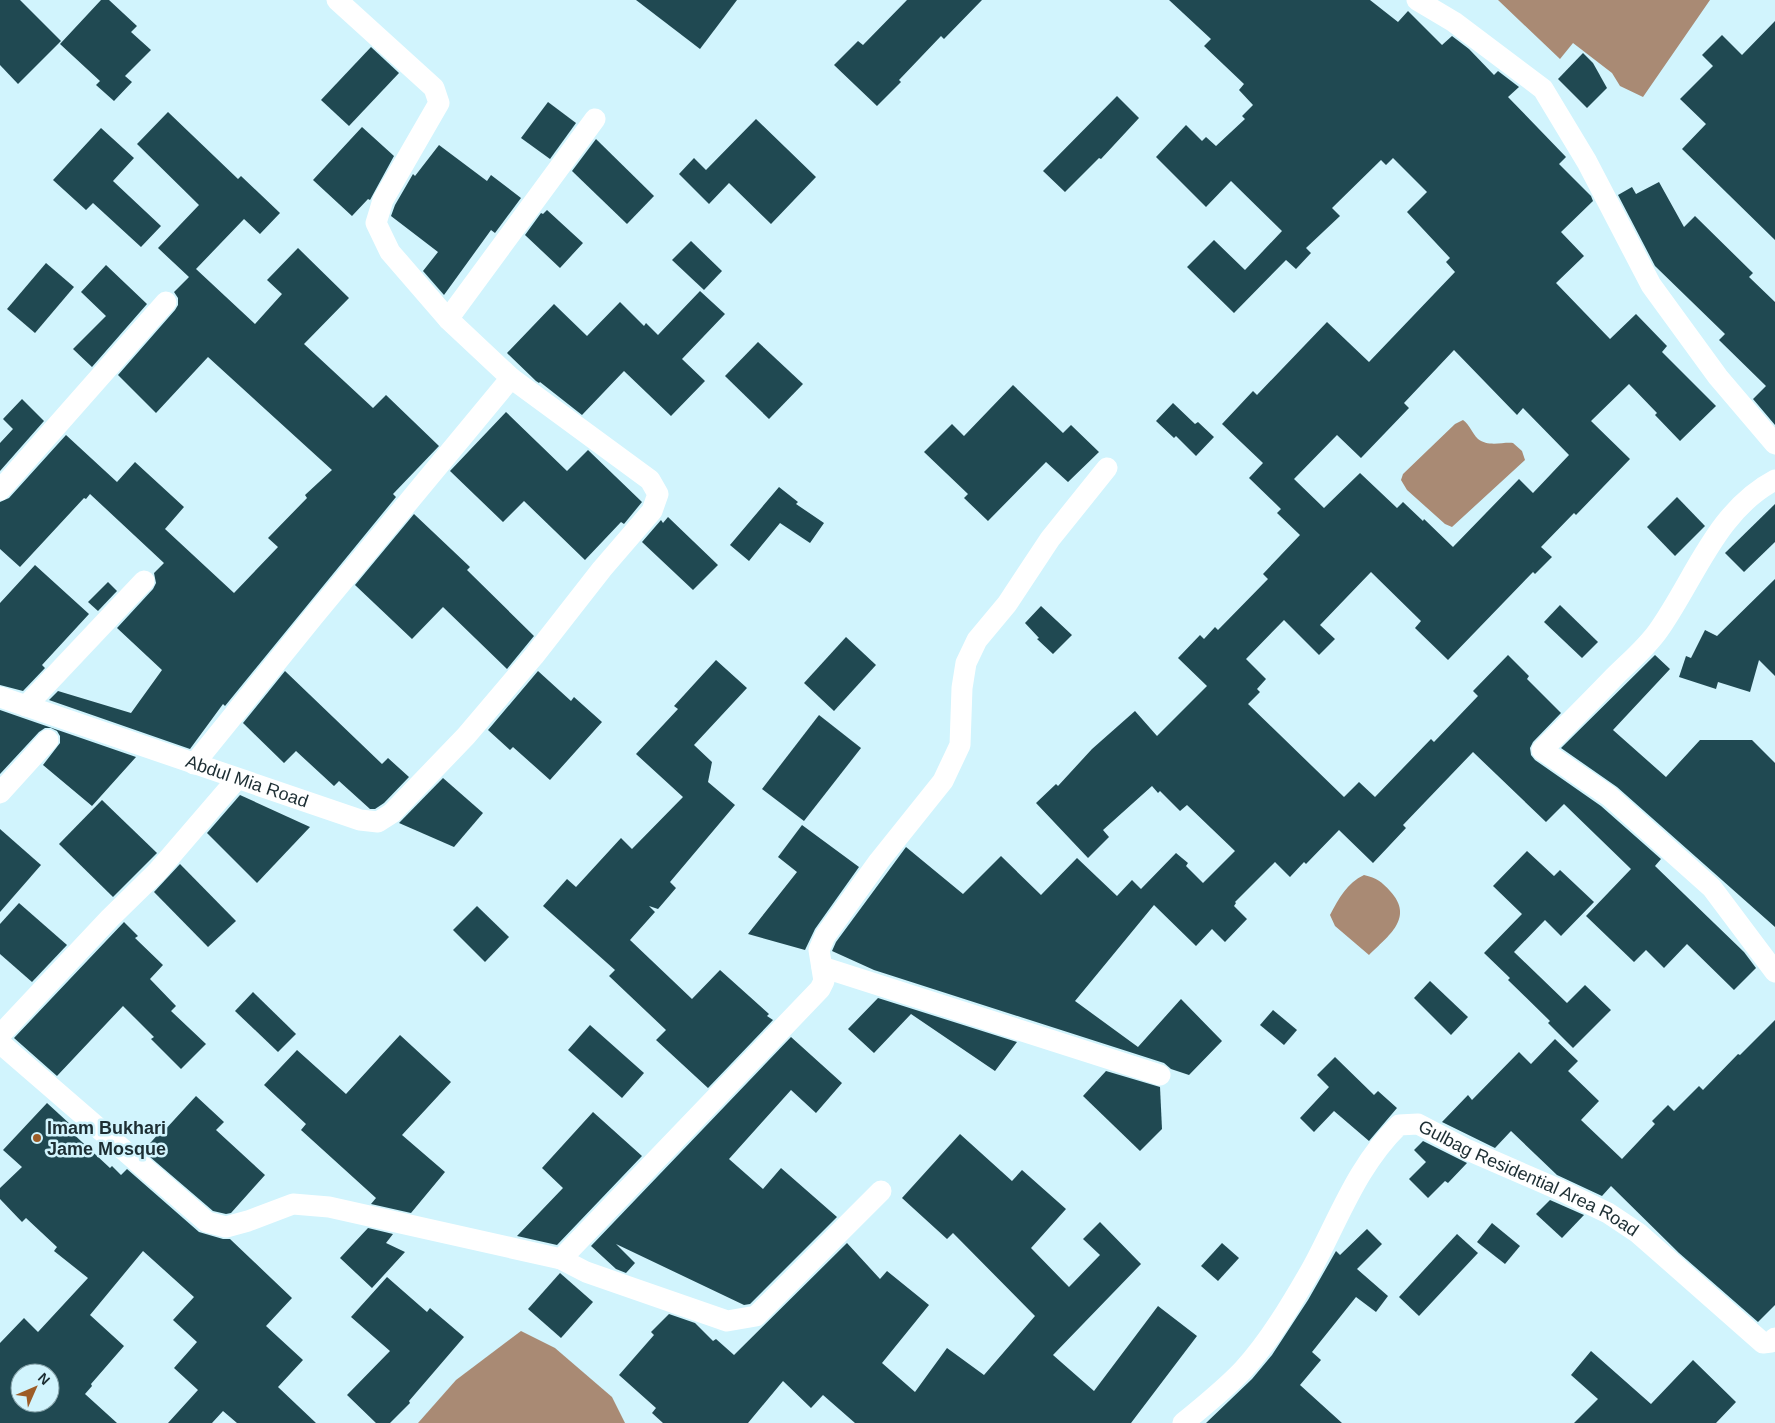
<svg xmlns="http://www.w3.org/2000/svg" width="1775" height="1423" font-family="Helvetica,sans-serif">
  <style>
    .water { fill: #a98a74 }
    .building { fill: #204952; fill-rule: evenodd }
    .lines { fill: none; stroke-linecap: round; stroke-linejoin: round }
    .minor { stroke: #fff; stroke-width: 21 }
    .poi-dot { fill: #9d5c27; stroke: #d1f4fd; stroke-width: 2 }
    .labels { text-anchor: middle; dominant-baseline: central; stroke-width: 5; stroke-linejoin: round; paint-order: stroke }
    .street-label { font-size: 18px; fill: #1d2e33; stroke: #d1f4fd }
    .poi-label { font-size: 18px; font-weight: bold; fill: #1d2e33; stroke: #d1f4fd; text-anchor: start }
  </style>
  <rect width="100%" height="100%" fill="#d1f4fd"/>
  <!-- water -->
  <g class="water">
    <path d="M1498,0H1710L1643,97L1620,86L1612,73L1573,43L1560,59Z"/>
    <path d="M1463,420C1470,425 1472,433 1478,439C1488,447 1502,442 1513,443L1522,451L1525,460L1452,527L1445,524L1407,490L1401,480L1403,474L1455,424Z"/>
    <path d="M1364,875C1377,878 1382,882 1390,891C1415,918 1388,936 1369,955L1335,926L1330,915C1339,898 1347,883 1364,875Z"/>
    <path d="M521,1331L555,1348L612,1397L625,1423H418L456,1380Z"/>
  </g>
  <!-- building -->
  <g class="building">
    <path d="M0,0H20L61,41L18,84L0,65Z"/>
    <path d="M101,0H109L137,26L131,32L151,50L125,76L132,82L114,101L96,85L100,81L60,44Z"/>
    <path d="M636,0H737L700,49Z"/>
    <path d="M907,0H982L944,39L941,36L899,80L901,82L877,106L834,65L858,41L863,45Z"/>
    <path d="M1169,0H1370L1398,22L1408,11L1442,45L1452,36L1469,49L1494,75L1498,71L1519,87L1508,97L1566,157L1559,164L1591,196L1593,201L1561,232L1584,256L1556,283L1610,339L1636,314L1667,346L1662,352L1716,406L1680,441L1655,415L1657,413L1629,384L1591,421L1630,459L1576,515L1574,513L1541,547L1552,557L1535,574L1533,572L1448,660L1415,628L1421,621L1371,572L1320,625L1335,639L1319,655L1284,620L1246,659L1266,679L1257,689L1260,692L1248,704L1344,797L1359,782L1375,797L1431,739L1434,742L1478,696L1473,691L1508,655L1529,676L1527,679L1561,713L1533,742L1530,748L1531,755L1535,760L1601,806L1661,859L1655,866L1744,952L1756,968L1734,990L1687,944L1664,968L1646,950L1634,962L1586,916L1631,869L1564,804L1546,822L1473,752L1403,825L1406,828L1373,863L1339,830L1306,864L1304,862L1290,877L1275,862L1235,902L1236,903L1234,906L1247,919L1225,942L1212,929L1196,946L1154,905L1075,1001L1138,1047L1181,999L1222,1041L1189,1075L1171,1069L1164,1063L874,970L832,951L836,942L906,847L963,894L1001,856L1041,895L1077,858L1117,896L1132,880L1141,889L1176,853L1188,863L1186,866L1203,883L1235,851L1187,805L1180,811L1160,791L1158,793L1152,786L1103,830L1109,837L1088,858L1036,803L1056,784L1058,786L1092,749L1135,711L1157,736L1207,686L1178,658L1200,635L1204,639L1215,627L1218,630L1268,579L1263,574L1300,535L1277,513L1281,509L1249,478L1263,463L1222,424L1253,391L1257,395L1327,322L1369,362L1455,272L1446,262L1450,258L1407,212L1427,192L1393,158L1386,165L1381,160L1332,208L1340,216L1306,248L1311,253L1296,269L1286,260L1234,313L1187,267L1214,240L1245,270L1282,231L1231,181L1206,207L1156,157L1186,125L1202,141L1206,137L1216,146L1245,119L1242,116L1253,105L1239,90L1244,84L1204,46L1211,39ZM1454,350L1517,415L1523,408L1569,455L1533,493L1519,479L1453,547L1424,519L1423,521L1403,502L1397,508L1360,473L1324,508L1294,479L1337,435L1361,458L1409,408L1404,403Z"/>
    <path d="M1775,21V240L1682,149L1706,124L1680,99L1713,66L1702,55L1722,35L1742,55Z"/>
    <path d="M371,47L399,73L349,126L321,100Z"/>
    <path d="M1583,53L1593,63L1607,88L1587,108L1558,79Z"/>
    <path d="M1117,96L1139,118L1101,159L1099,158L1065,192L1043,171Z"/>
    <path d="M548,102L576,123L550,159L521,138Z"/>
    <path d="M168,112L238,179L241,176L280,213L260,234L244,219L196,269L255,324L282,294L267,280L298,248L349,298L304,344L373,408L386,395L439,446L393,494L396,497L225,706L223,704L190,749L49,700L58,691L131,713L162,670L117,628L153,589L156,583L154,573L164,563L90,494L86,499L84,498L20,567L0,549V502L9,498L66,435L117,482L135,462L184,507L165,529L234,593L278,547L268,538L307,498L305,495L332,470L208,357L156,413L118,375L175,310L178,305V298L174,292L189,277L158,248L199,205L137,144Z"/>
    <path d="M756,119L816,177L771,224L729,183L709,204L679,174L694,158L706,170Z"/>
    <path d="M362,127L394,156L370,200L368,199L352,216L313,180Z"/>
    <path d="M101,128L134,158L113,181L161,226L141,247L93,203L86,210L53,180Z"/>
    <path d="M596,139L654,196L627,224L572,171Z"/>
    <path d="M439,145L487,181L491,175L521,198L495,233L491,230L444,295L423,271L438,252L391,216L395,205L413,174L415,176Z"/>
    <path d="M1659,182L1684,227L1695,216L1753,273L1749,277L1775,302V425L1753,399L1766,386L1719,340L1725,334L1655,266L1618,195L1632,187L1636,194Z"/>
    <path d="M547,210L583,243L560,268L525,235L541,213L543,214Z"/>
    <path d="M691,241L722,271L704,290L672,260Z"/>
    <path d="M46,263L74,287L35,333L7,309Z"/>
    <path d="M106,265L147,304L92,367L73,349L106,316L81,292Z"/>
    <path d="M700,291L725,314L682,359L705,381L671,416L624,371L582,415L540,382L539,383L536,381L507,353L554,304L587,336L620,302L644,326L646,323L658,335Z"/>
    <path d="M758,342L803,384L769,419L725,376Z"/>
    <path d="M1013,385L1063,433L1071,425L1099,452L1068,482L1046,462L988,521L964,498L968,494L924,452L952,424L964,436Z"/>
    <path d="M22,399L44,421L0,471V443L13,429L3,419Z"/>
    <path d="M1173,403L1195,424L1198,422L1214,437L1196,456L1176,436L1174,438L1156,421Z"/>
    <path d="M506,412L567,471L588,450L642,502L624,524L621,522L585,560L524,501L503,522L450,471Z"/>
    <path d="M779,487L798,502L796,504L824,523L810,543L780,523L749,561L730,545Z"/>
    <path d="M1677,497L1705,526L1675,556L1647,527Z"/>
    <path d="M1775,504V542L1744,572L1725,553Z"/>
    <path d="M414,514L470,567L467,570L534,636L507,669L443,607L412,639L355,585Z"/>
    <path d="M668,517L718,565L693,590L642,542L661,520L663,523Z"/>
    <path d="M35,565L89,614L42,665L45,668L23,691L0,685V603Z"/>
    <path d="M1775,579V676L1759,660L1750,692L1718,682L1716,689L1679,677L1686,656L1691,658L1705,630L1717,636Z"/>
    <path d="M108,582L117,591L98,611L88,602Z"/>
    <path d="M1560,605L1598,642L1582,658L1544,622Z"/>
    <path d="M1041,606L1072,635L1053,654L1037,639L1039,638L1025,623Z"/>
    <path d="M846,637L876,665L834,711L804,683Z"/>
    <path d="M1655,655L1670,669L1613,730L1666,777L1700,740H1752L1775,763V927L1617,787L1561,748Z"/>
    <path d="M716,660L747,688L694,745L712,762L708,782L735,805L670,882L676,888L658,909L649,906L655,912L630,940L692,999L720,970L769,1014L767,1016L773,1020L708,1088L656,1040L666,1030L609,976L615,970L543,906L567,879L576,887L621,838L632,849L683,797L636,754L678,709L674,706Z"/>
    <path d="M285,671L382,764L388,758L409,777L384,803L375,809H370L339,781L334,786L296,751L284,763L243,723Z"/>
    <path d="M538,671L571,701L574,697L602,722L550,780L513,747L510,750L488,730Z"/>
    <path d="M0,710L23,718L136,757L92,806L43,765L60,743V736L57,731L51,728H45L39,732L0,774Z"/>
    <path d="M819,715L861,748L804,821L762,789Z"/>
    <path d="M443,778L483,813L454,847L399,823Z"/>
    <path d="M240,795L310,827L257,883L207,833Z"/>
    <path d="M102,800L157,853L113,897L59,844Z"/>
    <path d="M802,825L859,867L815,929L805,950L748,934L797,872L778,857Z"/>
    <path d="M0,829L41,865L0,912Z"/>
    <path d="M1527,851L1554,876L1560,870L1594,902L1561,936L1545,920L1514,952L1567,1003L1585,985L1611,1010L1573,1048L1548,1023L1550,1021L1508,980L1510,978L1484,953L1522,914L1493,886Z"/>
    <path d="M180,864L236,921L208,947L154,892Z"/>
    <path d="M19,903L67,945L32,982L0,954V924Z"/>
    <path d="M477,906L509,937L485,962L453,930Z"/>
    <path d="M124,922L138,936L135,938L163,965L150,979L176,1006L171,1011L206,1044L181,1069L151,1039L154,1037L123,1006L57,1076L14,1038Z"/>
    <path d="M1430,981L1468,1017L1451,1035L1414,998Z"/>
    <path d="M253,992L296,1034L278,1052L235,1011Z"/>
    <path d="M878,998L1017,1042L995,1071L911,1014L874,1053L848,1029Z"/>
    <path d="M1273,1010L1297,1030L1284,1045L1260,1025Z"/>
    <path d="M1775,1020V1305L1758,1322L1679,1253L1611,1186L1602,1196L1557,1175L1511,1131L1495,1148L1442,1122L1468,1095L1472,1100L1519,1052L1531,1064L1555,1039L1578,1061L1568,1071L1599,1101L1581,1120L1622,1159L1655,1124L1652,1121L1668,1105L1674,1111L1699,1086L1703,1090L1738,1054L1740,1055Z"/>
    <path d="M590,1025L644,1073L622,1098L568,1050Z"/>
    <path d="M400,1035L451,1082L402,1135L445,1172L411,1213L371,1204L376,1198L301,1130L306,1124L264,1085L297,1050L346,1094Z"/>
    <path d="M791,1037L842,1083L816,1113L791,1090L729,1159L763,1189L781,1168L837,1217L750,1304L744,1305L616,1244L635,1263L626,1273L616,1269L591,1246Z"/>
    <path d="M1335,1057L1374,1095L1378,1091L1397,1108L1369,1141L1334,1111L1314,1132L1300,1118L1329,1087L1317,1075Z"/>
    <path d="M1106,1071L1160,1087L1162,1129L1140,1151L1083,1096Z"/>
    <path d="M196,1096L224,1122L216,1130L265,1175L231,1213L226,1214L213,1211L143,1151L161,1131L163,1132Z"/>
    <path d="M47,1103L71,1125L68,1129L110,1168L112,1166L121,1175L127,1169L199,1232L223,1239H230L292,1298L266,1326L303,1360L278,1387L316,1423H237L223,1411L212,1423H168L198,1390L174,1368L197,1342L173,1320L194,1297L143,1251L90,1315L124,1346L91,1384L92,1386L85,1394L117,1423H0V1343L24,1318L38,1332L88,1278L54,1251L57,1247L26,1218L22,1222L0,1199V1188L22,1167L3,1150ZM20,1373H50V1403H20Z"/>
    <path d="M593,1112L642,1156L557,1245L517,1236L563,1188L542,1168Z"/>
    <path d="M960,1134L1012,1181L1022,1170L1066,1209L1031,1248L1069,1287L1100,1255L1083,1239L1100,1222L1141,1264L1053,1355L1094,1391L1158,1306L1197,1336L1131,1423H855L823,1395L811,1408L783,1381L748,1423H663L652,1413L656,1408L619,1375L654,1335L651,1332L669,1314L695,1323L713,1341L716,1339L734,1355L847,1243L880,1279L887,1271L929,1305L882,1363L915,1392L947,1348L984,1375L1035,1316L953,1233L947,1239L902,1198Z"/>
    <path d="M1423,1141L1467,1163L1448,1183L1445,1181L1428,1198L1409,1179L1426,1162L1414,1150Z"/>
    <path d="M1550,1200L1584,1215L1562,1238L1536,1214Z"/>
    <path d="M1492,1223L1520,1246L1505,1264L1477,1242Z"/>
    <path d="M368,1228L393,1234L386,1243L405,1252L372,1288L340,1258Z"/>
    <path d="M1367,1229L1382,1244L1357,1269L1388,1296L1376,1312L1356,1297L1312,1352L1321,1360L1300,1385L1342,1423H1206L1252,1379L1272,1355L1308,1300L1336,1251L1340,1255Z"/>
    <path d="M1457,1234L1478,1253L1419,1316L1399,1297Z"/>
    <path d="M1222,1243L1239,1258L1218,1281L1201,1266Z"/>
    <path d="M560,1273L593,1302L561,1338L528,1309Z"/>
    <path d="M387,1277L427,1312L430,1308L464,1337L409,1401L410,1403L390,1423H376L347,1395L390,1351L351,1317Z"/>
    <path d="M1591,1351L1651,1404L1693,1360L1736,1402L1716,1423H1574L1598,1399L1571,1375Z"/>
  </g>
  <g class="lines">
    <!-- minor -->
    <g class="minor">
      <path d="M1417,0L1454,22L1543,89L1587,162L1651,285L1718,377L1775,444"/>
      <path d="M448,319L595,119"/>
      <path d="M1775,480C1716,511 1695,579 1658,631C1646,648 1629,662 1614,677C1590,702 1566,726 1542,750L1609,796L1712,888L1775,972"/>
      <path d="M0,490L166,302"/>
      <path id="s1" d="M0,697L360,820L378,822L392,813L466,736L534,656L602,569L652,511L658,494L650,480L511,378"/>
      <path d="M26,706L144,581"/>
      <path d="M194,764L314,616L511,378L448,319L390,252L376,223L383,200L439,103L434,88L337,0"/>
      <path d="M0,793L48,740"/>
      <path d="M822,967L1160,1075"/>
      <path d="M0,1035L110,918L157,872L237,779"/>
      <path d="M0,1043L207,1222L226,1227L248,1221L293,1204L329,1207L561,1259L820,989L824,981L819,950L825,936L879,861L943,781L960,745L962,688L966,663L977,640L1007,604L1050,539L1107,468"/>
      <path d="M561,1259L586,1272L727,1321L756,1316L881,1191"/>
      <path id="s2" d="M1183,1423C1204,1406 1225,1389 1243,1370C1269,1342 1292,1303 1311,1270C1339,1219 1356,1167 1399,1125L1418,1124L1468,1150L1560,1190L1608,1213L1638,1233L1763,1343L1771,1342L1775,1338"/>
    </g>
  </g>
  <!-- markers -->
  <circle class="poi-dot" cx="37" cy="1138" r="5"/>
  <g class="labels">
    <!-- street labels -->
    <g class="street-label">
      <text stroke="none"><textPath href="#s1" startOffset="261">Abdul Mia Road</textPath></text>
      <text stroke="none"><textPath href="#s2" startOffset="514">Gulbag Residential Area Road</textPath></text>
    </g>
    <!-- poi labels -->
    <g class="poi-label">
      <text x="47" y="1128">Imam Bukhari<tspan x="47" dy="21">Jame Mosque</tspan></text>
    </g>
  </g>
  <!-- north arrow -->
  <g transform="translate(35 1388) rotate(45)"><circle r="24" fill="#d1f4fd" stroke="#89a5ac"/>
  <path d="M0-4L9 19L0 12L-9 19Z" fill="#9d5c27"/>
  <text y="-8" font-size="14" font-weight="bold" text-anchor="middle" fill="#1d2e33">N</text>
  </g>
</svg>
